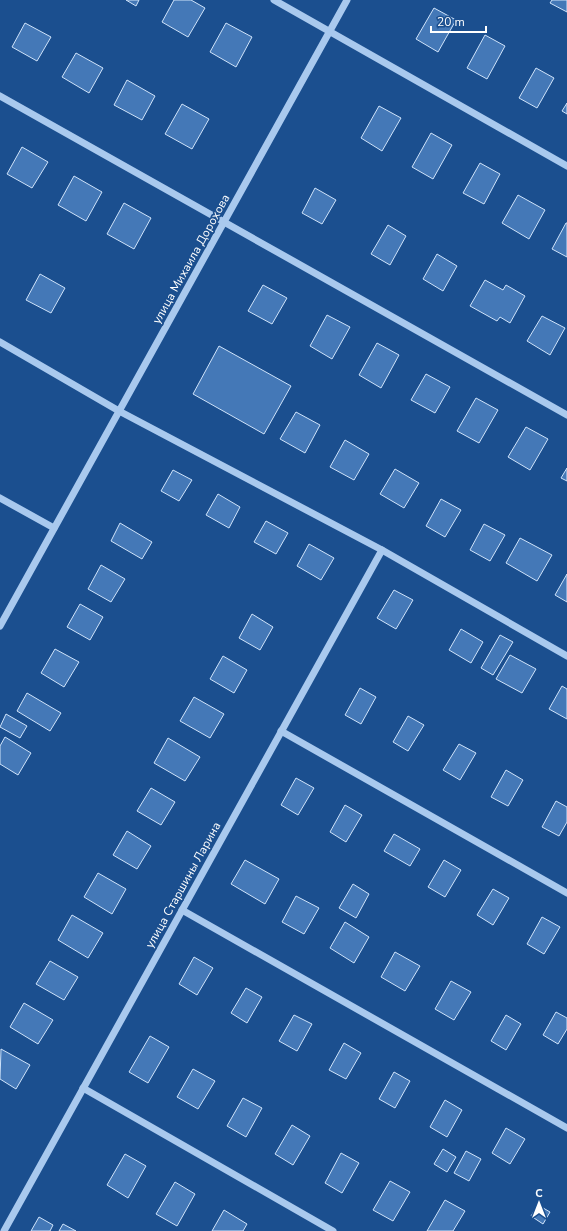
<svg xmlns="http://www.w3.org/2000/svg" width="567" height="1231" font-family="'Nunito Sans',sans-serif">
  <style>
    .building { fill: #4478b7; stroke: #cfe3fa }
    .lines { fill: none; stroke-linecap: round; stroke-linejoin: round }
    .minor { stroke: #a9c9ee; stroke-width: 7 }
    .labels { text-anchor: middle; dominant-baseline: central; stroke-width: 3.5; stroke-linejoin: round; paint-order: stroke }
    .street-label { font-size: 12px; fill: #fff; stroke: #1b4f8f }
  </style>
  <rect width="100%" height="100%" fill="#1b4f8f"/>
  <!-- building -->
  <g class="building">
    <path d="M126,0H139L136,6Z"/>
    <path d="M174,0H191L205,8L188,37L162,22Z"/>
    <path d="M552,0H567V12L550,3Z"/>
    <path d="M434,8L456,20L438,52L416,39Z"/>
    <path d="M25,23L51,37L37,61L12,47Z"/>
    <path d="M226,23L252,37L236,67L210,52Z"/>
    <path d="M485,35L505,46L487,79L467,68Z"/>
    <path d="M76,53L103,68L89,93L62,77Z"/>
    <path d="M536,68L554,78L537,108L519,98Z"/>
    <path d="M127,80L155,96L142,120L114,105Z"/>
    <path d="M567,103V114L562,111Z"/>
    <path d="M182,104L209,119L192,149L165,134Z"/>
    <path d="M379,106L401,118L382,151L361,138Z"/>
    <path d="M431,133L452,145L433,179L412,167Z"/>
    <path d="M22,147L48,162L32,188L7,174Z"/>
    <path d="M480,163L500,174L484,204L463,193Z"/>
    <path d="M74,176L102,192L86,221L58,205Z"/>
    <path d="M315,188L336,200L322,224L302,213Z"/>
    <path d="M518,195L545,210L529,239L502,223Z"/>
    <path d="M124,203L151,218L134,249L107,234Z"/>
    <path d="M566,223H567V257L552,249Z"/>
    <path d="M388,225L406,236L390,265L371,254Z"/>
    <path d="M437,254L457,266L443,291L423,279Z"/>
    <path d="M40,274L65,288L51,313L26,300Z"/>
    <path d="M485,280L503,290L506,285L525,296L510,323L500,317L497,321L470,306Z"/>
    <path d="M263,285L287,298L272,324L248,311Z"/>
    <path d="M327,315L350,327L332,359L310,346Z"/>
    <path d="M542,316L565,328L550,355L527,341Z"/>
    <path d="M377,343L399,355L381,388L359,375Z"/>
    <path d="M219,346L291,386L264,434L193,394Z"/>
    <path d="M426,374L450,387L435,413L411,400Z"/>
    <path d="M476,398L498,410L479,443L457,431Z"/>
    <path d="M296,412L320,425L305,453L280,439Z"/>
    <path d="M526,427L548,439L530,470L508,457Z"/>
    <path d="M345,440L369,454L354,480L330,467Z"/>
    <path d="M567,468V481L561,478Z"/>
    <path d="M395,469L419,483L404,508L380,494Z"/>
    <path d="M173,470L192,480L179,501L161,491Z"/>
    <path d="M218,494L240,507L229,528L206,515Z"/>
    <path d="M441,499L461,510L445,537L426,526Z"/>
    <path d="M266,521L288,533L276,554L254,542Z"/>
    <path d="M120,523L152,542L142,559L111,541Z"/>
    <path d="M484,524L505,535L490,561L470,550Z"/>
    <path d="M520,538L552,555L537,581L506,563Z"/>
    <path d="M309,544L334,558L321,580L297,566Z"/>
    <path d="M101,565L125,579L111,602L88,589Z"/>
    <path d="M567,574V602L555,595Z"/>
    <path d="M394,590L413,600L396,629L377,618Z"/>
    <path d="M80,604L103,617L90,640L67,627Z"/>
    <path d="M252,614L273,627L260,650L239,638Z"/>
    <path d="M461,629L483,642L471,663L449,650Z"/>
    <path d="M500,635L513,642L493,675L481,668Z"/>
    <path d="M55,649L79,662L64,687L41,673Z"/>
    <path d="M510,655L536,669L522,693L496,679Z"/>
    <path d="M223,656L247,670L234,693L210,679Z"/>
    <path d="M562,686L567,689V719L549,709Z"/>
    <path d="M360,688L376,697L361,724L345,715Z"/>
    <path d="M27,693L61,713L50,731L17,711Z"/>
    <path d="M194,697L224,714L210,738L180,721Z"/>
    <path d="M6,714L27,726L20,738L0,727Z"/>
    <path d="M408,716L424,725L408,751L393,742Z"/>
    <path d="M5,737L31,753L18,775L0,764V746Z"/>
    <path d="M168,738L200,757L185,781L154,763Z"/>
    <path d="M459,744L476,753L460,780L443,770Z"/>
    <path d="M506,770L523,780L508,806L491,797Z"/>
    <path d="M296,778L314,788L298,815L281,805Z"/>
    <path d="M151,788L175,802L161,825L137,811Z"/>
    <path d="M556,801L567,807V822L559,836L542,827Z"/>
    <path d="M345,805L362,815L346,842L330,832Z"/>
    <path d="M127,831L151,846L137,869L113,855Z"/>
    <path d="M394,834L420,849L410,866L384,851Z"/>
    <path d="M245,860L279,879L265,904L231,884Z"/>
    <path d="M444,860L461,870L445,897L428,887Z"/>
    <path d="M98,873L126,889L112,914L84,897Z"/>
    <path d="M353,884L369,894L356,918L339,908Z"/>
    <path d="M493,889L509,898L493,925L477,915Z"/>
    <path d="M296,896L319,908L304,934L282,922Z"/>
    <path d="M72,915L103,933L88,958L58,940Z"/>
    <path d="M542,917L560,927L544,954L527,944Z"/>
    <path d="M345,922L369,937L354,963L330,948Z"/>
    <path d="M395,952L420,966L405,991L381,977Z"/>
    <path d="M194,957L213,968L197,995L179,984Z"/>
    <path d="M50,961L78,977L64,1000L36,984Z"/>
    <path d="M451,981L471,992L454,1020L435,1009Z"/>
    <path d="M246,988L262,997L247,1023L231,1013Z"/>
    <path d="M24,1003L53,1020L38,1044L10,1027Z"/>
    <path d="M556,1012L567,1018V1029L558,1044L543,1035Z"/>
    <path d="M294,1015L312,1024L297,1051L279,1041Z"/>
    <path d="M506,1015L521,1024L506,1050L491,1041Z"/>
    <path d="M150,1036L169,1047L148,1083L129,1072Z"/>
    <path d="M344,1043L361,1053L346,1079L329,1070Z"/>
    <path d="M1,1049L30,1065L16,1089L0,1079Z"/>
    <path d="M193,1069L215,1081L198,1109L177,1097Z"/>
    <path d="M394,1072L410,1081L395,1108L379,1099Z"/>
    <path d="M243,1098L262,1108L246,1137L227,1126Z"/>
    <path d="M445,1100L462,1110L447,1137L430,1127Z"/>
    <path d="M292,1125L310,1136L293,1165L275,1154Z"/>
    <path d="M506,1128L525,1139L510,1164L492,1153Z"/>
    <path d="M443,1149L456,1157L447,1172L434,1164Z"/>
    <path d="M466,1151L481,1159L469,1181L454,1173Z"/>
    <path d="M341,1153L359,1163L342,1193L325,1183Z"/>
    <path d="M125,1154L146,1166L128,1198L107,1185Z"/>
    <path d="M390,1181L410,1192L393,1221L373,1210Z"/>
    <path d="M175,1182L195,1194L177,1226L156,1214Z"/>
    <path d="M445,1200L465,1211L453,1231H427Z"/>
    <path d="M538,1205L550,1212L543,1224L531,1216Z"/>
    <path d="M224,1210L247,1224L243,1231H212Z"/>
    <path d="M39,1217L53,1225L50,1231H31Z"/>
    <path d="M63,1224L76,1231H59Z"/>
  </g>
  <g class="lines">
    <!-- minor -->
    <g class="minor">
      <path d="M274,0L567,166"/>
      <path d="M0,96L567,415"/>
      <path d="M0,342L119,411L382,550L567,656"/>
      <path d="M0,498L54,528"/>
      <path d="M0,626L347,0"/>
      <path d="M281,731L567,893"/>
      <path d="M182,910L567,1128"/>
      <path d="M83,1088L333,1231"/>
      <path d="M4,1231L382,550"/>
    </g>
  </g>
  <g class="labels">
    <!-- street labels -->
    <g class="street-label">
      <text transform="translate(191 259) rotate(-61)">улица Михаила Дорохова</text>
      <text transform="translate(183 885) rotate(-61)">улица Старшины Ларина</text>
    </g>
  </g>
  <!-- north arrow -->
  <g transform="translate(539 1203)" stroke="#1b4f8f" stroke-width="3" paint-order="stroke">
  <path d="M0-3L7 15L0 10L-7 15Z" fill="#ffffff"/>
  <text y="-6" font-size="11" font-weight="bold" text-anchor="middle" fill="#ffffff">С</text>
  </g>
  <!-- scale -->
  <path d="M431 26v6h55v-6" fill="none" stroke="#ffffff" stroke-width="2"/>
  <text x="437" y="26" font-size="12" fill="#ffffff" stroke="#1b4f8f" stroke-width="3" paint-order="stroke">20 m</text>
</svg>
